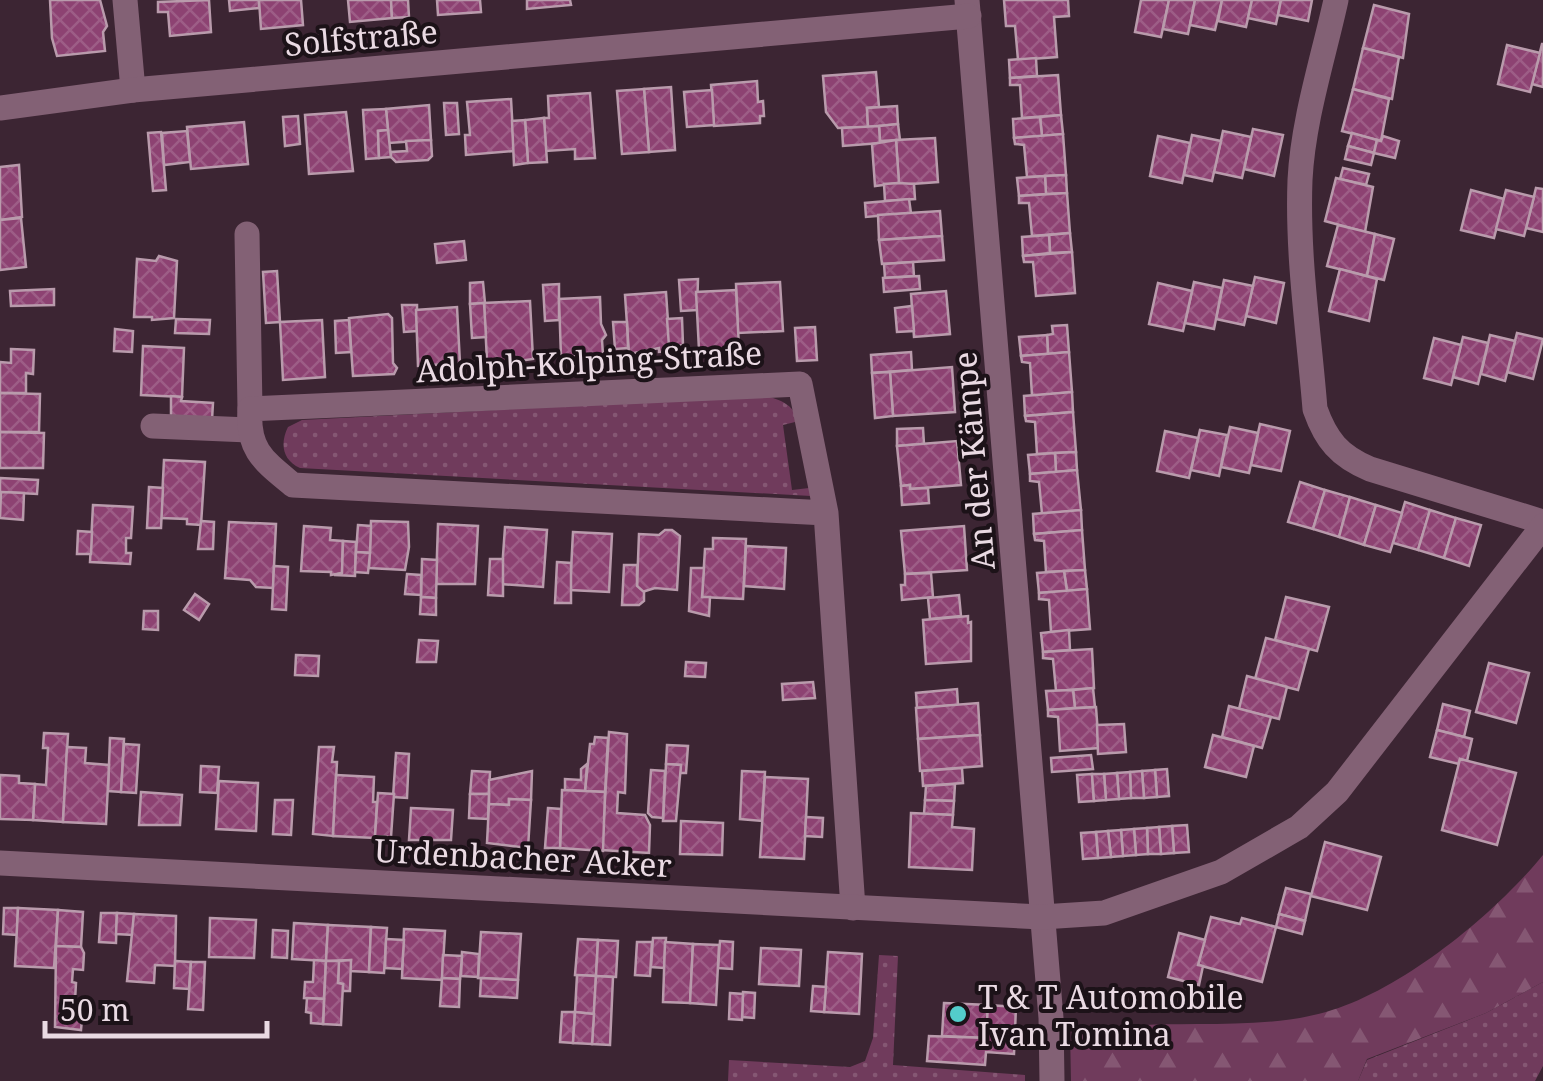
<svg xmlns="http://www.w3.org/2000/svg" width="1543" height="1081" font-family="'Noto Serif',serif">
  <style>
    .grass { fill: url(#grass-dots) }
    .forest { fill: url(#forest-firs) }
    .building { fill: url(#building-cross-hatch); stroke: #b99bac; stroke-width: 2.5 }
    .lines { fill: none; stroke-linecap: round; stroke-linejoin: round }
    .minor { stroke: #836175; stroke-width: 25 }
    .poi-dot { fill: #53cdcb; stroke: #1c1218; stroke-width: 4 }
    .labels { text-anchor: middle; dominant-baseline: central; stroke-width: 8; stroke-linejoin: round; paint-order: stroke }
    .street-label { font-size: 32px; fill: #eadae3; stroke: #1c1218 }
    .poi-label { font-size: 32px; fill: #eadae3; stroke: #1c1218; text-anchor: start }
  </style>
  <defs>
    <pattern id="grass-dots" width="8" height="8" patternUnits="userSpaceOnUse" patternTransform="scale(2.5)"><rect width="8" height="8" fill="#703b5c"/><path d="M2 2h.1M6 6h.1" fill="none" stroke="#855773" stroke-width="1.8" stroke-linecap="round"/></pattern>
    <pattern id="forest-firs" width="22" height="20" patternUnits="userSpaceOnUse" patternTransform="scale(2.5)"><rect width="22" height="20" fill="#703b5c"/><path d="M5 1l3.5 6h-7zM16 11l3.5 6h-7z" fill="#855773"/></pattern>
    <pattern id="building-cross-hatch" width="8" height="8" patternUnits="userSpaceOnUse" patternTransform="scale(2.5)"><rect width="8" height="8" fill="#8d4272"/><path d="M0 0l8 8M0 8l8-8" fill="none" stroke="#9d5d86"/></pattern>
  </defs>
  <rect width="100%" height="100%" fill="#3c2533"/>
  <!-- grass -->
  <g class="grass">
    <path d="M764,396C781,399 793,405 799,421L783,425L792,490L809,488L811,496L300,468C282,460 280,443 288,427L302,420Z"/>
    <path d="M879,955L898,956L893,1065L1025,1075V1081H728L729,1060L850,1067L865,1061L873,1038Z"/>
    <path d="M1543,982V1066L1535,1081H1358L1367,1060L1486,1013Z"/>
  </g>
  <!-- forest -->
  <path class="forest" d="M1543,855V982L1486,1013L1367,1059L1358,1081H1071L1070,1030L1097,1028L1098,1038L1125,1036L1126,1026C1191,1021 1262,1030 1326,1012C1401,991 1494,915 1543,855Z"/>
  <!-- building -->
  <g class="building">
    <path d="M50,0H100L107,26L103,32L105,51L57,56L52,38Z"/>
    <path d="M209,0L211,32L170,36L168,12H158V2Z"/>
    <path d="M229,0H259V8L230,11Z"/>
    <path d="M259,0H301L303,25L261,29Z"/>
    <path d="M348,0H391L392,18L350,22Z"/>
    <path d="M391,0H408L409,17L392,18Z"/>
    <path d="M437,0H480L481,12L438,15Z"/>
    <path d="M527,0H570L571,5L527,9Z"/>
    <path d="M1004,0H1068L1069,16L1054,17L1057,57L1018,60L1015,26H1006Z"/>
    <path d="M1141,0H1169L1161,37L1135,32Z"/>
    <path d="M1169,0H1195L1188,34L1163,29Z"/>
    <path d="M1195,0H1222L1215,30L1190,25Z"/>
    <path d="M1222,0H1252L1246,27L1218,21Z"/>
    <path d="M1252,0H1281L1276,24L1248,18Z"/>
    <path d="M1281,0H1312L1308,21L1278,15Z"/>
    <path d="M1374,5L1409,14L1403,58L1363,48Z"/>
    <path d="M1542,44H1543V87L1532,84Z"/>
    <path d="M1507,45L1540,53L1530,92L1498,84Z"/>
    <path d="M1363,48L1399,57L1392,99L1353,89Z"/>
    <path d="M1036,58L1037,76L1010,78L1009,60Z"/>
    <path d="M876,72L879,107L867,108L868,127L838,128L826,112L823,76Z"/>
    <path d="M1058,75L1061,115L1022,118L1020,85H1010V78Z"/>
    <path d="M757,81L758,102L763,101L764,116H760V123L714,126L711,85Z"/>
    <path d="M671,87L675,150L649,152L644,89Z"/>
    <path d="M644,89L649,152L622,154L617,91Z"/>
    <path d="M1353,89L1389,99L1381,141L1342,131Z"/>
    <path d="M712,90L714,125L687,127L684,92Z"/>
    <path d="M590,93L595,158L575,159V149L546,151L544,118H549L548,96Z"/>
    <path d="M511,99L514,151L466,155L465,135H470L467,102Z"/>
    <path d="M444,103H457L459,134L446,135Z"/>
    <path d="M429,105L431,140L389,143L386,109Z"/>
    <path d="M897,106L898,124L868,127L867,108Z"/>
    <path d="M386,109L388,130L378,131L379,158L366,159L363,110Z"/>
    <path d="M346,112L353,171L309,174L305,115Z"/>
    <path d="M1061,115L1063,134L1042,136L1040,117Z"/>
    <path d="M298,116L300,144L285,146L283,117Z"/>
    <path d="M1040,117L1042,136L1014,138L1013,119Z"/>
    <path d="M544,118L547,162L528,163L525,120Z"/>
    <path d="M525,120L528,163L514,165L512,121Z"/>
    <path d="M244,122L248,164L191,169L187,127Z"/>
    <path d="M898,124L900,140L880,141L879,126Z"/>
    <path d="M879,126L880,143L843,146L842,128Z"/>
    <path d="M1253,129L1283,135L1274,176L1244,169Z"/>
    <path d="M388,130L391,157L379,158L378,131Z"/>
    <path d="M187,131L190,162L164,165L162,133Z"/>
    <path d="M1223,131L1251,137L1242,178L1214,172Z"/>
    <path d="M161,132L166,190L153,191L148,133Z"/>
    <path d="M1352,133L1377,140L1374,153L1348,146Z"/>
    <path d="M1063,134L1066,175L1027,177L1024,145L1015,144L1014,138Z"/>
    <path d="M1192,135L1221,141L1212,181L1184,175Z"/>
    <path d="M1158,136L1190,143L1182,183L1150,176Z"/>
    <path d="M1383,136L1399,141L1395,158L1374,153L1377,140L1381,141Z"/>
    <path d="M935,138L938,182L899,185L896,140Z"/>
    <path d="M431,140L432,156L428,160L396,162L391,157V152L407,151L406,141Z"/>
    <path d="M896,140L899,183L875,186L872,144Z"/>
    <path d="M1348,146L1374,153L1371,165L1345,159Z"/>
    <path d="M19,165L22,217L0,220V167Z"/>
    <path d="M1343,168L1369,174L1366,185L1340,179Z"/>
    <path d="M1066,175L1067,193L1046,194L1045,176Z"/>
    <path d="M1045,176L1046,194L1019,196L1017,178Z"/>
    <path d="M1336,178L1373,187L1365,232L1325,221Z"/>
    <path d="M899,183L914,184L915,199L885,201L884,184Z"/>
    <path d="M1536,188L1543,189V232L1526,228Z"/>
    <path d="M1471,190L1504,199L1494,238L1461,230Z"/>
    <path d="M1506,190L1534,197L1524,236L1496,229Z"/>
    <path d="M1067,193L1070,233L1032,236L1029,203H1019V196Z"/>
    <path d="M909,199L911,213L866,217L865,203Z"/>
    <path d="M940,211L942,236L879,240L878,215Z"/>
    <path d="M21,218L26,267L0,270V220Z"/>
    <path d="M1338,225L1375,234L1367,276L1327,266Z"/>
    <path d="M1070,233L1072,252L1050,253L1049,235Z"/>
    <path d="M1375,234L1394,239L1384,280L1367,276Z"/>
    <path d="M1049,235L1050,253L1023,256L1022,237Z"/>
    <path d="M942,236L944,260L882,264L879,240Z"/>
    <path d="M464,241L466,260L437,263L435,244Z"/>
    <path d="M1072,252L1075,293L1036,296L1033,262H1024L1023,256Z"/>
    <path d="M159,256L177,261L174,318L152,320V317H134L137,259L156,261Z"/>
    <path d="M913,262L914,276L885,278L884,264Z"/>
    <path d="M1340,269L1377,279L1369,321L1329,311Z"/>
    <path d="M277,271L280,322L266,323L263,272Z"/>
    <path d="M919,276L920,289L884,292L883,278Z"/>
    <path d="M1255,277L1284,283L1276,323L1246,316Z"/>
    <path d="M698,279L697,310L681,311L679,280Z"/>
    <path d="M1224,280L1253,286L1244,325L1216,319Z"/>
    <path d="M483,282L485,303L470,304V283Z"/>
    <path d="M780,282L783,331L738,333L736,284Z"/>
    <path d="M1194,282L1222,288L1214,329L1185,323Z"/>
    <path d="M1158,283L1192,291L1183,331L1149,324Z"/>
    <path d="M559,284V320L545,321L543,285Z"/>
    <path d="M54,289V305L11,306L10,291Z"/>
    <path d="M736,290L739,348L699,350L696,292Z"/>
    <path d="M946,291L950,334L914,337L911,294Z"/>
    <path d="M666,292L670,351L659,352V348L629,354L625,295Z"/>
    <path d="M600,297L601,324L606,335L602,340L603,355L561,357L559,299Z"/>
    <path d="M530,301L533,359L490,365L487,361L484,303Z"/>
    <path d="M484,303L486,337L472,338L470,304Z"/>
    <path d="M402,305H417V331L404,332Z"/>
    <path d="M912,306L914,331L897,332L895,308Z"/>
    <path d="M457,307L460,363L418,366L416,310Z"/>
    <path d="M388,314L392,318L393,363L397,368L394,374L353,376L349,318Z"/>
    <path d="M682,318L683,345L669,346L667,319Z"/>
    <path d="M176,319L210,320L209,334L175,333Z"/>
    <path d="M322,320L325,377L283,380L280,322Z"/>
    <path d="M349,320L351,352L336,353L335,321Z"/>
    <path d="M613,322H627L628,348L615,349Z"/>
    <path d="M1067,325L1069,352L1048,354L1047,335L1053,334L1052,326Z"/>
    <path d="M815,327L817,360L797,361L795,328Z"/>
    <path d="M115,329L133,331L132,352L114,351Z"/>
    <path d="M1517,333L1543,339L1533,379L1507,372Z"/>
    <path d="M1047,335L1048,354L1021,356L1019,337Z"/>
    <path d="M1490,335L1515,341L1505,381L1481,374Z"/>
    <path d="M1463,337L1488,343L1478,384L1453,377Z"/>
    <path d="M1434,338L1461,345L1451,385L1424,378Z"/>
    <path d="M143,346L184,348L182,397L141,395Z"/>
    <path d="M11,349L34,350L33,374L26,373V393H0V362L11,363Z"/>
    <path d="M911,352L912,370L872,373L871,355Z"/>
    <path d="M1069,352L1072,392L1032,396L1030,363L1022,362L1021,356Z"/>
    <path d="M952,367L955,412L893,416L890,372Z"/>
    <path d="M890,372L893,416L875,418L872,373Z"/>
    <path d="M1072,392L1073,412L1025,416L1024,396Z"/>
    <path d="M0,393L40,394L39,432H0Z"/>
    <path d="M171,396L182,397L181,401L213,403L212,420L171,417Z"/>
    <path d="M1073,412L1076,452L1037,454L1035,422L1026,421L1025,416Z"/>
    <path d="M1260,424L1290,431L1281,471L1251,465Z"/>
    <path d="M1230,427L1258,433L1249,473L1221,467Z"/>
    <path d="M923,428L924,444L897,446V429Z"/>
    <path d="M1200,430L1227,435L1219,476L1191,470Z"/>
    <path d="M1165,431L1198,438L1189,478L1157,471Z"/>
    <path d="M0,432L44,433L43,468H0Z"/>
    <path d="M957,441L961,485L910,489V485L901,486L897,446Z"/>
    <path d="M1076,452L1077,470L1056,472L1055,453Z"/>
    <path d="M1055,453L1056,472L1030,474L1028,455Z"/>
    <path d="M164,460L205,462L201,525L187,524V519L161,518Z"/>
    <path d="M1077,470L1081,510L1042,514L1039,482L1030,481V474Z"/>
    <path d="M0,478L38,480L37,494L0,492Z"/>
    <path d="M1300,482L1325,490L1313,529L1288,522Z"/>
    <path d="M910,485V489L928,488L929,503L902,505L901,486Z"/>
    <path d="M149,487L163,488L161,528H147Z"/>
    <path d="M1325,490L1350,497L1339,537L1313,529Z"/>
    <path d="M1,492L24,493L23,520L0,518Z"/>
    <path d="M1350,497L1376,505L1364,545L1339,537Z"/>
    <path d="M1405,502L1430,510L1418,550L1393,543Z"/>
    <path d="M93,505L133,507L131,538H126V553H131L130,564L90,562Z"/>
    <path d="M1376,505L1402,513L1390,552L1364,545Z"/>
    <path d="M1081,510L1082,530L1034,534L1033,514Z"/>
    <path d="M1430,510L1456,518L1444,558L1418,550Z"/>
    <path d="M1456,518L1481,525L1469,566L1444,558Z"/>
    <path d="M201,521L214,522L213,549H198Z"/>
    <path d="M371,521L408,522L409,547L405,570L369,568Z"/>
    <path d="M229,522L276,524L273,588L256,587L250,580L225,578Z"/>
    <path d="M438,524L478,526L475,584H436Z"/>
    <path d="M358,525L371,526L370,553L356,552Z"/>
    <path d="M304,526L331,528L330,540L343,541L342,573L331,575V572L301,571Z"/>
    <path d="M964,526L967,570L905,574L901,531Z"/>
    <path d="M505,527L547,530L543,587L501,584Z"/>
    <path d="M665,530H672L680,536L677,590L655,588L642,592L637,586L639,534L659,535Z"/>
    <path d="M1082,530L1085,570L1046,572L1044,541L1035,540L1034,534Z"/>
    <path d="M78,531L92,532L91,554H77Z"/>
    <path d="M573,532L612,534L609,592L570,590Z"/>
    <path d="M713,538L746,539L743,599L702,597L705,549H713Z"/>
    <path d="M343,541L356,542L355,576L334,575L342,573Z"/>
    <path d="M746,546L786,548L784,589L744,586Z"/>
    <path d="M356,552L370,553L368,573L355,572Z"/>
    <path d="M422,559L437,560L436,598L421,597Z"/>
    <path d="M490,559H503V596L488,595Z"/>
    <path d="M557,562L571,563V603H555Z"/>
    <path d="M624,565H637V586L644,592V601L639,605H622Z"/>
    <path d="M274,566L288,567L286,610L272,609Z"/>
    <path d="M691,568H704L702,597H710L709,616L689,611Z"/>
    <path d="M1085,570L1087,589L1067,591L1064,571Z"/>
    <path d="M1064,571L1067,591L1039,593L1037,573Z"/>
    <path d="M931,573L933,597L902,600L901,585H905V574Z"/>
    <path d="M407,574L421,575V595L405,594Z"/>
    <path d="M1087,589L1090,629L1051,632L1049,600L1039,599V593Z"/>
    <path d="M195,594L209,604L199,620L184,610Z"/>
    <path d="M959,595L961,616L930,619L928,598Z"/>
    <path d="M421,597L436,598V615L420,614Z"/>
    <path d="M1286,597L1329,607L1317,651L1275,640Z"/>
    <path d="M144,611H158V630L143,629Z"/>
    <path d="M968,616V623L971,622V661L926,664L923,620Z"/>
    <path d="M1069,630L1070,650L1043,652L1041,633Z"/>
    <path d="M1266,638L1309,649L1298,690L1255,679Z"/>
    <path d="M419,640L438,641L436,662H417Z"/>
    <path d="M1092,649L1094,688L1056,691L1053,659L1043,658V652Z"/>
    <path d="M296,655L319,656L318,676L295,675Z"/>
    <path d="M686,662L706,663L705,677L685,676Z"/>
    <path d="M1489,663L1529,673L1516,723L1476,712Z"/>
    <path d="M1247,676L1287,687L1279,719L1239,709Z"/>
    <path d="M813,682L815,698L783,700L782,684Z"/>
    <path d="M1093,688L1095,707L1075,708L1073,690Z"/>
    <path d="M957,689L958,705L917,708L916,693Z"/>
    <path d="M1073,690L1075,708L1048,710L1046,691Z"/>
    <path d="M978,703L980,735L918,739L916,708Z"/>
    <path d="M1443,704L1470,711L1464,737L1437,730Z"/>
    <path d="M1229,706L1271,717L1262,748L1222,737Z"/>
    <path d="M1096,707L1099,748L1060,751L1058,717L1048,716V710Z"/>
    <path d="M1124,724L1126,752L1098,754L1097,725Z"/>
    <path d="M1437,730L1472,739L1467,761L1460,759L1459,764L1430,757Z"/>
    <path d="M609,732L627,734L625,793L618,792L617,813L645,815L650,825L649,853L602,850Z"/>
    <path d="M44,733L68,734L63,822L33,820L35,784L46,785L48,748H43Z"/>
    <path d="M980,735L982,766L920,771L918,739Z"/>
    <path d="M1213,735L1254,746L1246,777L1205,767Z"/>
    <path d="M595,737L608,738L605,792L585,791L590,744H594Z"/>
    <path d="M110,738L124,739L121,792L108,791Z"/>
    <path d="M124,744L139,745L136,793L121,792Z"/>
    <path d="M667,745L688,746L686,773H680L681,765L666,764Z"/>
    <path d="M67,747L86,748L85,763L109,765L106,824L63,822Z"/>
    <path d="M319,747H334L332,762H337L333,836L313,834Z"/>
    <path d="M396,753L409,754L407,798L393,797Z"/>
    <path d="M1091,755L1093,769L1052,772L1051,758Z"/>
    <path d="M1460,759L1516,773L1497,845L1442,830Z"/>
    <path d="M587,764L585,791L565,790V779L581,780V769Z"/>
    <path d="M666,764L681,765L676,821H663Z"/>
    <path d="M201,766L219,767L217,793L200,792Z"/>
    <path d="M962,768L963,783L923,786L922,771Z"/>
    <path d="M1167,769L1169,796L1157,797L1155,770Z"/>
    <path d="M651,770L665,771L663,818L652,817L648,813Z"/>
    <path d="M1155,770L1157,797L1144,798L1142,771Z"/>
    <path d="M472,771L490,772L489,794H470Z"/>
    <path d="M532,771L531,800L509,799V805L489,804V780Z"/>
    <path d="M742,771L765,772L762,821L740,819Z"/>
    <path d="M1142,771L1144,798H1131L1130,772Z"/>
    <path d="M1130,772L1131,798L1119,799L1117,773Z"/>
    <path d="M1117,773L1119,799L1106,800L1104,774Z"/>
    <path d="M1092,774L1094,801L1079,802L1077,775Z"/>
    <path d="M1092,774H1104L1106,800L1094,801Z"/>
    <path d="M0,775L19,776V783L35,784L33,820L0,819Z"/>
    <path d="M336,775L374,777L373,802H377L375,838L333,836Z"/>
    <path d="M765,777L808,779L804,859L760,857Z"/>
    <path d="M219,781L258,783L256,831L216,829Z"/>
    <path d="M955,784L954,801L925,800L926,786Z"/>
    <path d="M562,790L605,792L603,851L560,848Z"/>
    <path d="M141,792L182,795L180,825H139Z"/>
    <path d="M378,793L394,794L391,837L375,836Z"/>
    <path d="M470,794H489L488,819L469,818Z"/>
    <path d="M509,799L531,800L528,848L487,843L489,804L509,805Z"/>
    <path d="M275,800H293L291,835L273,834Z"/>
    <path d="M925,800L954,801L953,815L924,814Z"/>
    <path d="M411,808L453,810L451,840H409Z"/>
    <path d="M548,808L561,809L560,848H545Z"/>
    <path d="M911,813L953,815L952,827L974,829L972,870L909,867Z"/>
    <path d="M806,817L823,818L822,837L805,836Z"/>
    <path d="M681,821L723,823L722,855L680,854Z"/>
    <path d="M1187,825L1189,852L1174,853L1172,826Z"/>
    <path d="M1172,826L1174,853L1161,854L1159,827Z"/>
    <path d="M1159,827L1161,854H1148L1147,828Z"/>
    <path d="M1147,828L1148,854L1136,855L1134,829Z"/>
    <path d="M1134,829L1136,855L1123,856L1121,830Z"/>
    <path d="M1121,830L1123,856L1111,857L1108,831Z"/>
    <path d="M1108,831L1111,857L1098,858L1096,832Z"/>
    <path d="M1096,832L1098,858L1083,859L1081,833Z"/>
    <path d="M1325,842L1381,857L1367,910L1311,896Z"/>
    <path d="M1286,888L1311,894L1305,921L1279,914Z"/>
    <path d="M4,908H18L17,935L3,934Z"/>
    <path d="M18,908L58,910L54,968L15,966Z"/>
    <path d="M58,910L83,912L81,947L56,946Z"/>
    <path d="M101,913H117L116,943L99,942Z"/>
    <path d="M117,913L134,914L133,935L116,934Z"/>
    <path d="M134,914L176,916L175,966L155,965L154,983L127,981Z"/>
    <path d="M1279,914L1305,921L1302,934L1276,927Z"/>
    <path d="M1211,917L1240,924L1242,918L1276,927L1262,982L1198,965Z"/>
    <path d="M210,918L256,920L254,958L209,957Z"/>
    <path d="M294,923L328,925L326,961L292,959Z"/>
    <path d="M328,925L371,927L369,972L350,971L351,960L326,961Z"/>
    <path d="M371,927L387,928L384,973L369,972Z"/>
    <path d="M404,929L445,931L442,980L402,978Z"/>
    <path d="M273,930L288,931L287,958L272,957Z"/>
    <path d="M481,932L521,934L518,980L478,978Z"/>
    <path d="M1179,933L1205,940L1198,965L1203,966L1199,985L1168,977Z"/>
    <path d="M653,938H666L664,968L651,967Z"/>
    <path d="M386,939L404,940L402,969L385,968Z"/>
    <path d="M578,939L598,940L596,976L575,975Z"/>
    <path d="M598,940L618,941L616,977L596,976Z"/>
    <path d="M720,941L733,942L732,969L718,968Z"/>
    <path d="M637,942H652L650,976L635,975Z"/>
    <path d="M665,942L693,944L690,1003L663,1002Z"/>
    <path d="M693,944L719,945L716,1005L690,1003Z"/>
    <path d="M56,946L81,947L84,953L83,970L73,969L72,982L76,983L74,1018L82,1019L81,1030L55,1027Z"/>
    <path d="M761,948L801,950L799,986L759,984Z"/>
    <path d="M462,952L479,954L478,977L461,976Z"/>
    <path d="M828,952L862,954L859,1014L824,1012Z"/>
    <path d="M443,955L462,956L460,979L442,978Z"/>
    <path d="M314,960L326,961L324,999L304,998L305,982H313Z"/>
    <path d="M351,960L350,991H343V984L338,983L339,961Z"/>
    <path d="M175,961L191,962L189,989L174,988Z"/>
    <path d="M326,961H339L338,983L343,984L341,1025L323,1024Z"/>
    <path d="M191,962H205L203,1010L188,1009Z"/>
    <path d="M577,975L596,976L594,1014L575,1012Z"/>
    <path d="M596,976L613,977L610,1045L592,1044Z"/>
    <path d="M442,978L460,979L459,1007L440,1006Z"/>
    <path d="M481,978L518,980L517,998L480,996Z"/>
    <path d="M813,986L826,987L824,1012L811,1011Z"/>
    <path d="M743,992L755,993L754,1018L742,1017Z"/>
    <path d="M730,993L743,994L742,1020L729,1019Z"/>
    <path d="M307,998L324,999L323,1024L311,1023V1013L306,1012Z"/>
    <path d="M944,1003L988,1005L986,1038L942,1036Z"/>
    <path d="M988,1005L1016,1007L1014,1054L986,1052L985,1065L927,1061L929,1036L986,1038Z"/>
    <path d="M562,1012H575L573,1043L560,1042Z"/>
    <path d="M575,1012L594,1014L592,1044L573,1043Z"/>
  </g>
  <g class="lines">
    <!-- minor -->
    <g class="minor">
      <path d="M125,0L133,90"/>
      <path d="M967,0L1051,1018L1052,1081"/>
      <path d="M1336,0C1323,59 1303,120 1300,180C1297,256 1309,334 1315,409C1326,440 1339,456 1370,469L1543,522"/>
      <path d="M0,108L133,90L969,16"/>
      <path d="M247,234L250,409"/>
      <path d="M153,426L249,430"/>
      <path d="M826,513L800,384L250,409C247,450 264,461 293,485L826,513L853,908"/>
      <path d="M0,863L1042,917L1104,913L1221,872L1299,827L1337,792L1543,526"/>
    </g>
  </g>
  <!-- markers -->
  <circle class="poi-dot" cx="958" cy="1014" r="10"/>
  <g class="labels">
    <!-- street labels -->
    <g class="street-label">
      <text transform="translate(361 37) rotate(-5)">Solfstraße</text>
      <text transform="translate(589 361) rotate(-3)">Adolph-Kolping-Straße</text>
      <text transform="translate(973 461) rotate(-95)">An der Kämpe</text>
      <text transform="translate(523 857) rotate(3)">Urdenbacher Acker</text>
    </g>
    <!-- poi labels -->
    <g class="poi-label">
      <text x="978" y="996">T &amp; T Automobile<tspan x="978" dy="37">Ivan Tomina</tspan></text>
    </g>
  </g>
  <!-- scale -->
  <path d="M45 1021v15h222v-15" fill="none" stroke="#eadae3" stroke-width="5"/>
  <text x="60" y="1021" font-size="30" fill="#eadae3" stroke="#1c1218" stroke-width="8" paint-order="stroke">50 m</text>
</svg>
